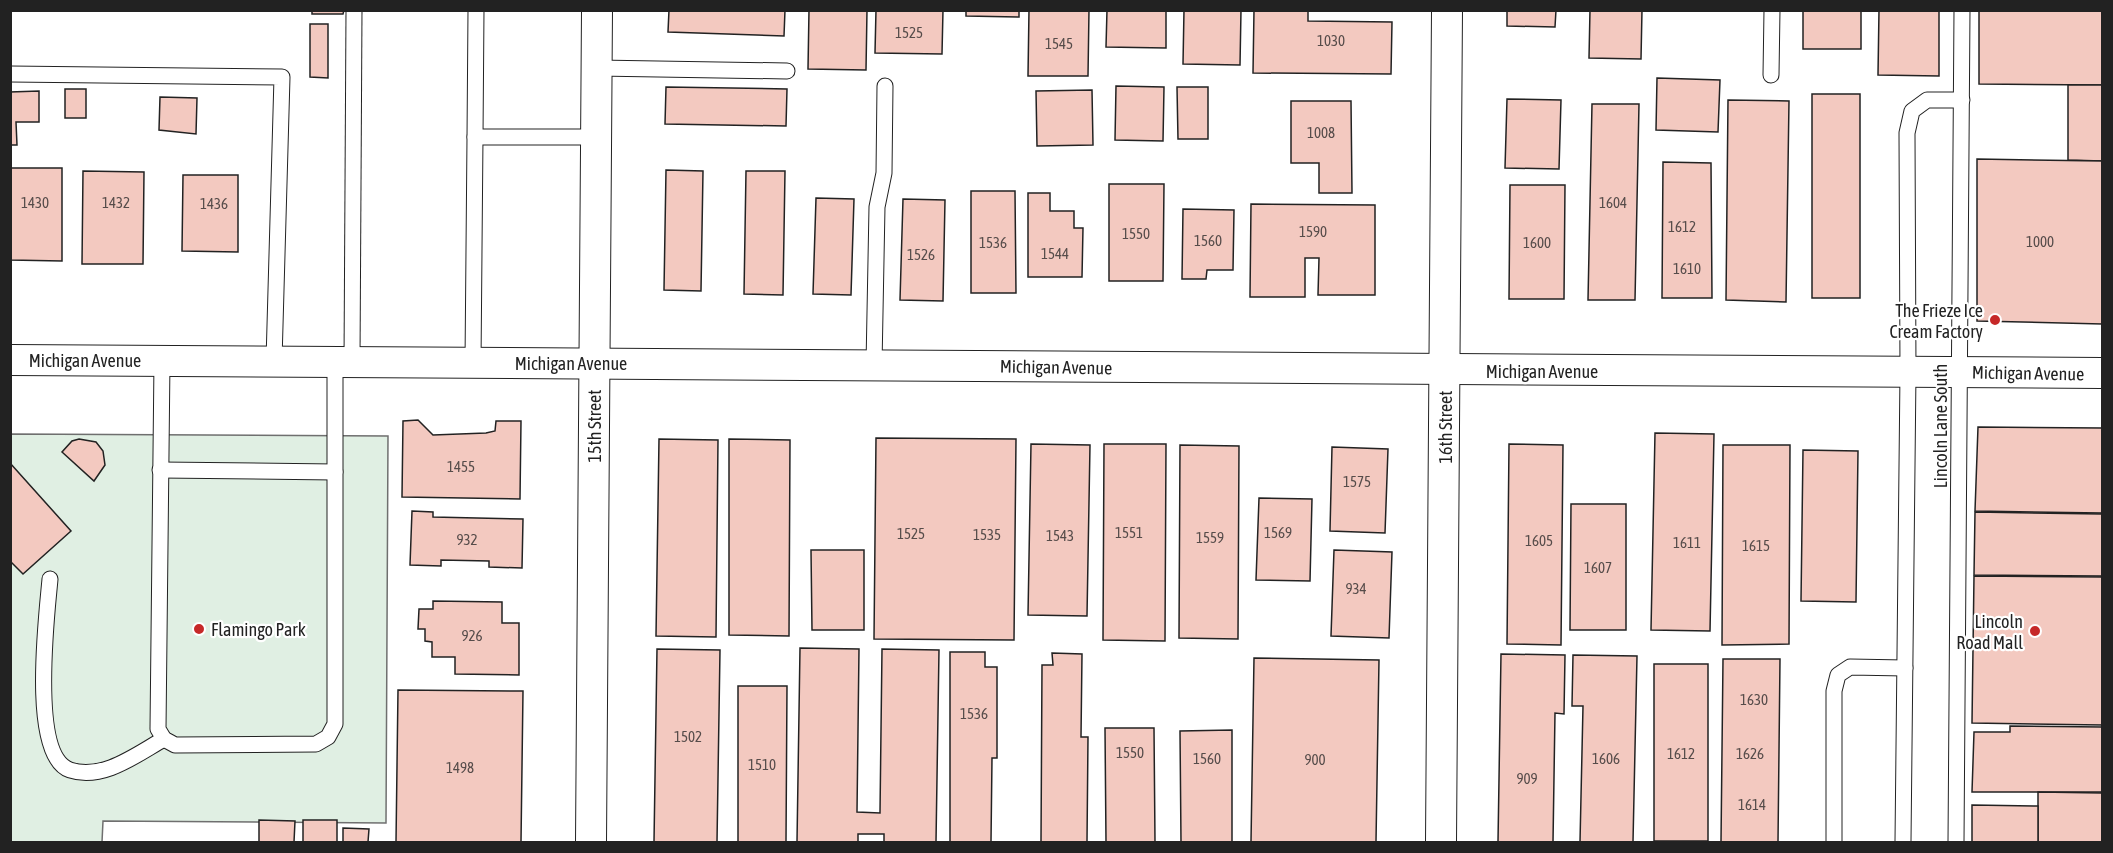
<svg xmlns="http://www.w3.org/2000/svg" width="2113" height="853" font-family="'Asap Condensed',sans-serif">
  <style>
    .park { fill: #e0efe3; stroke: #6f6f6f; stroke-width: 1.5 }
    .building { fill: #f3c9c0; stroke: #222; stroke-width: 1.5 }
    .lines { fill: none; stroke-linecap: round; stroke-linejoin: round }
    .lane-casing { stroke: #222; stroke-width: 17 }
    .street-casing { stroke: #222; stroke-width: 32 }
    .lane { stroke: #fff; stroke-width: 15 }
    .street { stroke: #fff; stroke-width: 30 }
    .poi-dot { fill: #c62828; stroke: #fff; stroke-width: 2 }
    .labels { text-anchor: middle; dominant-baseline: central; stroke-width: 4.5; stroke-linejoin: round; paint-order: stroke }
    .number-label { font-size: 15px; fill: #564c4a }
    .poi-label { font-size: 18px; fill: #222; stroke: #fff; text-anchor: end }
    .street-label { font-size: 18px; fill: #222; stroke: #fff }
  </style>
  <rect width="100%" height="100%" fill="#fff"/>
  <!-- park -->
  <path class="park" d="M11,434L388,436L386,823L103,821L102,842H11Z"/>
  <!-- building -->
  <g class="building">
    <path d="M312,10H344L343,14H312Z"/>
    <path d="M669,10H785L784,36L668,32Z"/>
    <path d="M809,10H867L866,70L808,69Z"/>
    <path d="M876,10H943L942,54L875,53Z"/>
    <path d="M966,10H1019V17L966,16Z"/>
    <path d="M1029,10H1089L1088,76H1028Z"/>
    <path d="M1107,10H1166V48L1106,47Z"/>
    <path d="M1184,10H1241L1240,65L1183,64Z"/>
    <path d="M1254,10H1308V21L1392,22L1391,74L1253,73Z"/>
    <path d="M1507,10H1556L1555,27L1507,26Z"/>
    <path d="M1590,10H1642L1641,59L1589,58Z"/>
    <rect x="1803" y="10" width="58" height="39"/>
    <path d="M1879,10H1939V76L1878,75Z"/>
    <path d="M1979,10H2102V85L1979,84Z"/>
    <path d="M310,24H328V78L310,77Z"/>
    <path d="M1657,78L1720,80L1718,132L1656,130Z"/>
    <path d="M2068,85H2102V161L2068,160Z"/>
    <path d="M1116,86L1164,87L1163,141L1115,140Z"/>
    <path d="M666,87L787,89L786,126L665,124Z"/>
    <path d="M1177,87H1208V139H1178Z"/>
    <rect x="65" y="89" width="21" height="29"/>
    <path d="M1092,90L1093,145L1037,146L1036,91Z"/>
    <path d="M39,91V122H16L17,145H10V92Z"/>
    <rect x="1812" y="94" width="48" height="204"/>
    <path d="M160,97L197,98L196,134L159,130Z"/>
    <path d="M1507,99L1561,100L1559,169L1505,168Z"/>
    <path d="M1728,100L1789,101L1786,302L1726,300Z"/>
    <path d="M1291,101H1351L1352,193H1319V163H1291Z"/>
    <path d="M1592,104H1639L1635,300H1588Z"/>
    <path d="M1977,159L2102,161V324L1977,321Z"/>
    <path d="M1663,162L1711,163L1712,298H1662Z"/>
    <path d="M10,168H62V261L10,260Z"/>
    <path d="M666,170L703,171L701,291L664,290Z"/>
    <path d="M83,171L144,172L143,264H82Z"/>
    <path d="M746,171H785L783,295L744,294Z"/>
    <path d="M183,175H238V252L182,251Z"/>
    <path d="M1109,184H1164L1163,281H1109Z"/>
    <path d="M1510,185H1565L1564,299H1509Z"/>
    <path d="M971,191H1015L1016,293H971Z"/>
    <path d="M1028,193H1050V211H1074V228H1083L1082,277H1028Z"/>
    <path d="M816,198L854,199L851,295L813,294Z"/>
    <path d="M903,199L945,200L943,301L900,300Z"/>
    <path d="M1251,204L1375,205V295H1318L1319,258H1305V297H1250Z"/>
    <path d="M1183,209L1234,210L1233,270H1207L1206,279H1182Z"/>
    <path d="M418,420L433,435L486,433L495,431L496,421H521L520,499L402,497L403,421Z"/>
    <path d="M1978,427L2102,428V513L1975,511Z"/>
    <path d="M1655,433L1714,434L1710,631L1651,630Z"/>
    <path d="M876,438L1016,439L1014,640L874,639Z"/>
    <path d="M79,439L96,442L103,451L105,465L94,481L62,452L72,441Z"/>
    <path d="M659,439L718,440L716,637L656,636Z"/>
    <path d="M729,439L790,440L789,636L729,635Z"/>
    <path d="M1031,444L1090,445L1087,616L1028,615Z"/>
    <path d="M1104,444H1166L1165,641L1103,640Z"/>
    <path d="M1509,444L1563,445L1561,645L1507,644Z"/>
    <path d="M1180,445L1239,446L1238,639L1179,638Z"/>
    <path d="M1723,445H1790L1789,644L1722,645Z"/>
    <path d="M1332,447L1388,449L1385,533L1330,531Z"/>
    <path d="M1803,450L1858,451L1856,602L1801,601Z"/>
    <path d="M10,463L71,531L23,574L10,561Z"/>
    <path d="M1259,498L1312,499L1310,581L1256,580Z"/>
    <path d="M1571,504H1626V630H1570Z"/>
    <path d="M412,511L433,512V517L523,519L522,568L489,567V561L441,560V566L410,565Z"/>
    <path d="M1975,512L2102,514V576L1974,575Z"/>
    <path d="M811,550H864V630H812Z"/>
    <path d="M1334,550L1392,552L1389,638L1331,636Z"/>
    <path d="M1974,576L2102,577V725L1972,723Z"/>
    <path d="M433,601L502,602V623H519V675L455,674V657H432V642L425,641V629H418L419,609H433Z"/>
    <path d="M800,648L859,649L857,812L880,813L882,649L939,650L936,842H884V834H858V842H797Z"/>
    <path d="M657,649L720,650L717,842H654Z"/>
    <path d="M950,652H985V667H997V758H992L991,842H950Z"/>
    <path d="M1052,653L1082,654L1081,737H1088L1087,842H1041L1042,665H1053Z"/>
    <path d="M1501,654L1565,655L1564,714L1555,713L1553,842H1498Z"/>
    <path d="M1573,655L1637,656L1633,842H1580L1583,706H1572Z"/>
    <path d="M1254,658L1379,660L1376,842H1251Z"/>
    <path d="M1723,659H1780L1778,842H1721Z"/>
    <rect x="1654" y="664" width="54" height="177"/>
    <path d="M738,686H787L786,842H738Z"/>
    <path d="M398,690L523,691L521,842H396Z"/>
    <path d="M2010,726L2102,727V792H1972L1974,732H2010Z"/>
    <path d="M1105,728H1154L1155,842H1106Z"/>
    <path d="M1232,730V842H1181L1180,731Z"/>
    <path d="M2038,792L2102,793V842H2038Z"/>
    <path d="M1972,805L2038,806V842H1972Z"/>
    <path d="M259,820L295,821L294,842H259Z"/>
    <rect x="303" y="820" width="34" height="22"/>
    <path d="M343,828L369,829L368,842H379H343Z"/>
  </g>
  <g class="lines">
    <!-- lane casing -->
    <g class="lane-casing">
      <g id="lane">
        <path d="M597,68L787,71"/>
        <path d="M10,74L282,77L274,361"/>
        <path d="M1771,75L1772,10"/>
        <path d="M475,137L476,10"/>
        <path d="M162,361L158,729L164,739L175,745L316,744L328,737L335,724V361"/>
        <path d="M352,361L354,10"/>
        <path d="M473,363L475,137H596"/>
        <path d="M874,365L877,207L884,173L885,86"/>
        <path d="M160,470L335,472"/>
        <path d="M50,579C47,614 29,756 70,770C103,781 137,754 164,739"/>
        <path d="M1834,842V691L1838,675L1850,667L1905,668"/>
        <path d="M1903,842L1908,372L1907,133L1912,111L1927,100H1962"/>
        <path d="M1956,842L1962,10"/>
      </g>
    </g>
    <!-- street casing -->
    <g class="street-casing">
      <g id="street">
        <path d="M10,360L2102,373"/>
        <path d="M591,842L597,10"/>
        <path d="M1441,842L1447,10"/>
      </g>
    </g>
    <!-- lane -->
    <use href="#lane" class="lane"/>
    <!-- street -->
    <use href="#street" class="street"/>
  </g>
  <!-- markers -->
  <g class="poi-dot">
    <circle cx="1995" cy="320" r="6"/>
    <circle cx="199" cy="629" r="6"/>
    <circle cx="2035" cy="631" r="6"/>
  </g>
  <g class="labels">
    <!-- number labels -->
    <g class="number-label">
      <text x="909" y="32">1525</text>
      <text x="1331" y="40">1030</text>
      <text x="1059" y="43">1545</text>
      <text x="1321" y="132">1008</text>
      <text x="35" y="202">1430</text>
      <text x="116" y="202">1432</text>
      <text x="1613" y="202">1604</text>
      <text x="214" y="203">1436</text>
      <text x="1682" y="226">1612</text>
      <text x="1313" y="231">1590</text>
      <text x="1136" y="233">1550</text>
      <text x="1208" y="240">1560</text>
      <text x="2040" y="241">1000</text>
      <text x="993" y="242">1536</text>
      <text x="1537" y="242">1600</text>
      <text x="1055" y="253">1544</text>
      <text x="921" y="254">1526</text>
      <text x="1687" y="268">1610</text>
      <text x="461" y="466">1455</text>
      <text x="1357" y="481">1575</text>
      <text x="1129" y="532">1551</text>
      <text x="1278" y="532">1569</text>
      <text x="911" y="533">1525</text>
      <text x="987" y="534">1535</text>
      <text x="1060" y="535">1543</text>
      <text x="1210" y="537">1559</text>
      <text x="467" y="539">932</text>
      <text x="1539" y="540">1605</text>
      <text x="1687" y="542">1611</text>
      <text x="1756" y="545">1615</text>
      <text x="1598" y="567">1607</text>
      <text x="1356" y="588">934</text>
      <text x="472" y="635">926</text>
      <text x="1754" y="699">1630</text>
      <text x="974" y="713">1536</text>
      <text x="688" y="736">1502</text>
      <text x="1130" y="752">1550</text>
      <text x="1681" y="753">1612</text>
      <text x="1750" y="753">1626</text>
      <text x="1207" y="758">1560</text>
      <text x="1606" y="758">1606</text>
      <text x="1315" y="759">900</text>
      <text x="762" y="764">1510</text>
      <text x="460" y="767">1498</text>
      <text x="1527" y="778">909</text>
      <text x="1752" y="804">1614</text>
    </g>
    <!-- poi labels -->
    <g class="poi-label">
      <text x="1983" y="310">The Frieze Ice<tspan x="1983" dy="21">Cream Factory</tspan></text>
      <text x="2023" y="621">Lincoln<tspan x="2023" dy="21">Road Mall</tspan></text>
      <text x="211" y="629" text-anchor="start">Flamingo Park</text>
    </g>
    <!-- street labels -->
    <g class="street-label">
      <text x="85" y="360">Michigan Avenue</text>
      <text x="571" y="363">Michigan Avenue</text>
      <text transform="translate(1056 367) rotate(1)">Michigan Avenue</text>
      <text x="1542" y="371">Michigan Avenue</text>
      <text transform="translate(2028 373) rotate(1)">Michigan Avenue</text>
      <text transform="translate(594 426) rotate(-90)">15th Street</text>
      <text transform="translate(1940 426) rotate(-90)">Lincoln Lane South</text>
      <text transform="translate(1445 427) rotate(-90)">16th Street</text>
    </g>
  </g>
  <!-- border -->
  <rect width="2113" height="853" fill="none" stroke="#222222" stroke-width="24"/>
</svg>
